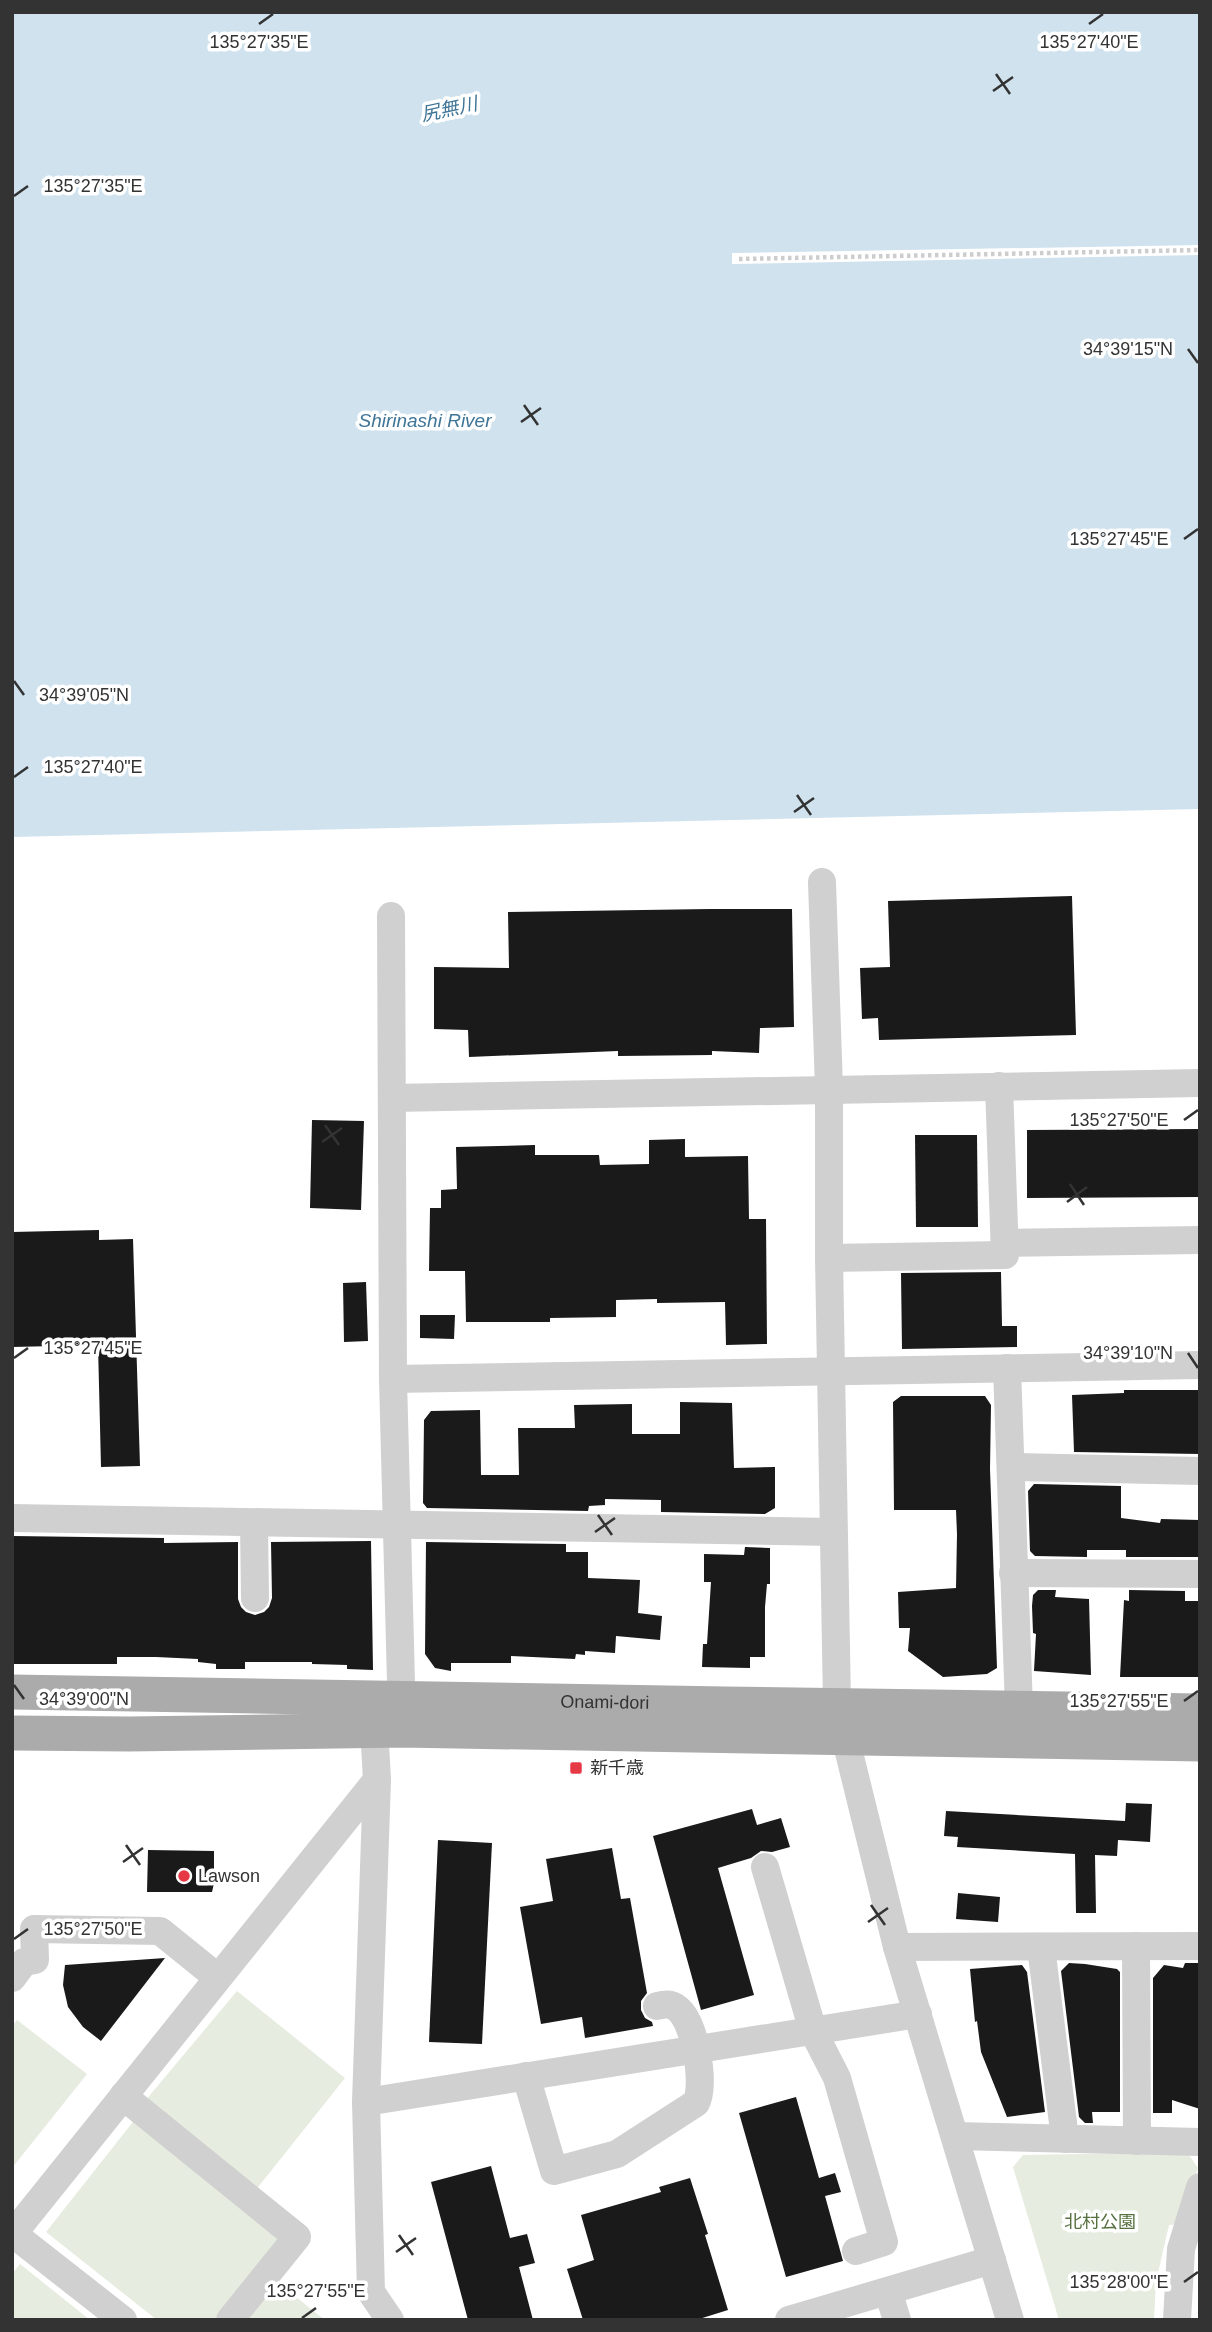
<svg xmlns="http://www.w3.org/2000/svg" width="1212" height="2332" font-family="Helvetica,'Noto Sans JP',sans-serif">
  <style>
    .green { fill: #e6ecdf }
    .water { fill: #cfe2ee }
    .pier { fill: #fff }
    .building { fill: #1a1a1a }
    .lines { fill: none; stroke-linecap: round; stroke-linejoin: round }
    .path { stroke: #cdcdcd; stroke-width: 4.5; stroke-dasharray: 3.5 3.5; stroke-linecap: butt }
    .minor { stroke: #d0d0d0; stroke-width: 28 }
    .major { stroke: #ababab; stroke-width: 35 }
    .ticks { fill: none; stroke: #333; stroke-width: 2.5 }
    .poi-dot { fill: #e63946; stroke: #fff; stroke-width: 2.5 }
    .labels { text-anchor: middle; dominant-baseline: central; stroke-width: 7; stroke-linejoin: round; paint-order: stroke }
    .street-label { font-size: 18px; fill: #333; stroke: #fff }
    .poi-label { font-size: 18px; fill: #333; stroke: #fff; text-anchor: start }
    .park-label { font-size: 18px; fill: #56703f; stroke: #fff }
    .water-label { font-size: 19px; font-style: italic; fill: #3f7597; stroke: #fff }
    .ticks-label { font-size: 18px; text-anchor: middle; fill: #333; stroke: #fff; stroke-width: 7; stroke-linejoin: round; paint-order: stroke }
  </style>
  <rect width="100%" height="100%" fill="#fff"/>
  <!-- green -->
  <g class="green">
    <path d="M237,1991L345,2078L255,2191L145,2101Z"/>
    <path d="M17,2020L87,2074L12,2168V2026Z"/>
    <path d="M136,2118L285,2238L219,2320H157L46,2232Z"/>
    <path d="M1187,2152L1198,2168L1181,2224L1169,2225L1156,2282L1154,2320H1059L1013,2167L1023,2155Z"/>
    <path d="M20,2264L90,2320H12V2274Z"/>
    <path d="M277,2282L325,2320H247Z"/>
  </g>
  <!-- water -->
  <path class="water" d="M12,12H1200V809L12,837Z"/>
  <!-- pier -->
  <path class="pier" d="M1200,245V255L732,264V253Z"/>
  <!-- building -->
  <g class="building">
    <path d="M1072,896L1076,1035L879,1040L878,1018L862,1019L860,968L890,967L888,901Z"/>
    <path d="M710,909H792L794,1027L760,1028L759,1053L712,1051V1055L618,1056V1051L469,1057L468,1030L434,1029V967L509,968L508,912Z"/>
    <path d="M312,1120L364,1121L361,1210L310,1208Z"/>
    <path d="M1200,1129V1197L1027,1198V1130Z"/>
    <path d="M915,1135H977L978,1227H916Z"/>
    <path d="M685,1139V1157L748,1156L749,1219H766L767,1344L726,1345L725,1302L657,1303V1299L616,1300V1317L550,1318V1322H466L465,1271H429L430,1208H441V1190L457,1189L456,1147L535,1145V1155H599L600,1165L649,1164V1140Z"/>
    <path d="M99,1230V1240L133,1239L140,1466L101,1467L98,1345L12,1347V1232Z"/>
    <path d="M1001,1272L1002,1326H1017V1347L902,1349L901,1273Z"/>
    <path d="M366,1282L368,1341L344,1342L343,1283Z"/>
    <path d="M420,1315H455L454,1339L420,1338Z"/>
    <path d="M1124,1390H1200V1454L1074,1452L1072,1395L1124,1393Z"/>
    <path d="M901,1396H985L991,1405L990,1469L997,1668L987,1674L943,1677L908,1651L910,1628H899L898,1592L956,1588L957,1534L956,1510H894L893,1402Z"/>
    <path d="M680,1402L732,1403L734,1468L775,1467V1508L765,1514L661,1512V1500L605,1499V1505L589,1506L588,1511L427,1508L423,1503L424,1420L431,1411L480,1410L481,1475H519L518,1428H575L574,1405L632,1404V1434H680Z"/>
    <path d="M1034,1484L1121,1486V1518L1160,1523L1161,1519L1200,1520V1557H1126V1550H1087V1557L1035,1556L1030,1551L1028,1491Z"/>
    <path d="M12,1536L164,1538V1543L238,1542V1599L241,1607L246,1612L255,1615L264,1612L269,1607L272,1598L271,1542L371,1541L373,1670L347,1669V1665L312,1664V1662H245V1669H216V1664L198,1662V1659L156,1657H117V1664H12Z"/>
    <path d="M426,1542L566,1544V1552H588V1578L640,1580L638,1613L662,1616L660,1640L616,1636L615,1653L585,1651V1655L576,1654L575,1659L511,1656V1663H451V1671L435,1668L425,1654Z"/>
    <path d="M745,1547L770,1548V1584H767L765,1607V1657H750V1668L702,1667L703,1644H707L711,1582H704V1554L744,1555Z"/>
    <path d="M1038,1590H1056L1055,1597L1089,1599L1091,1675L1034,1671L1036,1634L1033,1633L1032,1606L1033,1595Z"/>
    <path d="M1129,1590L1185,1591V1601H1200V1677H1120L1124,1600L1129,1601Z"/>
    <path d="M1126,1803L1152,1804L1150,1842L1118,1840L1117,1856L1095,1855L1096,1913H1076L1075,1854L957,1847L958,1837L944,1836L946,1811L1125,1821Z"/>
    <path d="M752,1809L757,1825L781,1818L790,1847L772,1852L761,1851L751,1858L718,1868L754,1995L701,2010L653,1836Z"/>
    <path d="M438,1840L492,1843L482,2044L429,2042Z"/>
    <path d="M612,1848L621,1899L630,1898L647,1993L641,2001V2010L645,2018L652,2022L653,2026L585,2038L582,2017L541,2024L520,1907L553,1901L546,1859Z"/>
    <path d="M148,1850L214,1851V1869L217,1870L212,1892H147Z"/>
    <path d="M958,1893L1000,1897L998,1922L956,1919Z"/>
    <path d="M165,1958L101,2041L83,2027L68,2007L63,1985L65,1965Z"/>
    <path d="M1069,1963L1085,1964L1117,1969L1120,1972V2112H1092L1093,2123H1085L1079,2117L1061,1971Z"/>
    <path d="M1185,1963H1200V2109L1172,2100V2113H1153V1978L1164,1965L1183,1968Z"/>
    <path d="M1022,1965L1027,1972L1045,2112L1007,2117L981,2052L977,2021L975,2022L970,1969Z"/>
    <path d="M796,2097L819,2178L835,2173L841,2192L825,2196L843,2261L786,2277L739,2113Z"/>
    <path d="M491,2166L510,2238L527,2234L535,2263L519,2267L533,2320H468L431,2182Z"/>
    <path d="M690,2178L708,2234L705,2235L728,2310L696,2320H583L567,2269L594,2260L581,2215L661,2192L659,2187Z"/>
  </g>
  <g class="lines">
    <!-- path -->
    <path class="path" d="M739,259L1200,250"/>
    <!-- minor -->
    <g class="minor">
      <path d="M822,882L829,1088V1258L837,1704L897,1947L1010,2320"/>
      <path d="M391,916L393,1379L402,1720"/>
      <path d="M393,1098L1200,1083"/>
      <path d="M1005,1243L1200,1240"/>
      <path d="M829,1258L1005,1255L999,1086"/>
      <path d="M1007,1368L1019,1708"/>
      <path d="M393,1379L1200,1365"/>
      <path d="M1012,1467L1200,1471"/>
      <path d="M12,1518L833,1532"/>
      <path d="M254,1523L255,1598"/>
      <path d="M1013,1573L1200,1574"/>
      <path d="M373,1709L377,1780L366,2102L371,2292L390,2320"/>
      <path d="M765,1867L813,2031L837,2078L884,2242L856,2251"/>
      <path d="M1136,1946L1137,2141"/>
      <path d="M897,1947L1200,1946"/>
      <path d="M1041,1947L1065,2139"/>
      <path d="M12,1978L24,1962L35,1960L34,1929L160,1931L217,1977"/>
      <path d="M526,2076L554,2171L617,2154L696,2103C706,2084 695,2023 678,2009C671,2003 665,2004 657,2006"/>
      <path d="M123,2096L297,2237L230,2320"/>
      <path d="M366,2102L918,2014"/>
      <path d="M955,2136L1200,2142"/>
      <path d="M12,2233L123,2320"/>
      <path d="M12,2235L377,1780"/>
      <path d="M888,2291L897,2320"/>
      <path d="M789,2320L992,2260"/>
      <path d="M1177,2320L1181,2249L1200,2187"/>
    </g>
    <!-- major -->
    <g class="major">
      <path id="s1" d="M12,1692C408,1701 804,1704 1200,1711"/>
      <path d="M12,1733L129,1734L402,1730L1200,1744"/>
    </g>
  </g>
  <!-- ticks -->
  <path class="ticks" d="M259,24L273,14M1089,24L1103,14M996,74L1010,94M993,91L1013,77M14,196L28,186M1188,349L1198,363M524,405L538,425M521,422L541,408M1184,539L1198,529M14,681L24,695M14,777L28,767M797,795L811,815M794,812L814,798M1184,1120L1198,1110M325,1125L339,1145M322,1142L342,1128M1070,1184L1084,1205M1067,1202L1087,1187M1188,1353L1198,1368M14,1358L28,1348M598,1515L612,1535M595,1532L615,1518M14,1685L24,1699M1184,1701L1198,1691M126,1845L140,1865M123,1862L143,1848M871,1905L885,1925M868,1922L888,1908M14,1939L28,1929M399,2235L413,2255M396,2252L416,2238M1184,2282L1198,2272M302,2318L316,2308"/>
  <!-- markers -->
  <g class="poi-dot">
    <rect x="569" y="1761" width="14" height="14" rx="3.5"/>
    <circle cx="184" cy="1876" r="7"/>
  </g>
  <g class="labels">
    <!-- street labels -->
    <g class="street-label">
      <text stroke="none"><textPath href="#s1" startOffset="593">Onami-dori</textPath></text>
    </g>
    <!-- poi labels -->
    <g class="poi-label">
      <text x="590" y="1768">新千歳</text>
      <text x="198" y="1876">Lawson</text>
    </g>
    <!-- park labels -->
    <g class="park-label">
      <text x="1100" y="2222">北村公園</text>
    </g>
    <!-- water labels -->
    <g class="water-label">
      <text transform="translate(449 109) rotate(-12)">尻無川</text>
      <text x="425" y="420">Shirinashi River</text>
    </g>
  </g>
  <g class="ticks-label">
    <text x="259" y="48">135°27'35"E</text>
    <text x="1089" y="48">135°27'40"E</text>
    <text x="93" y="192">135°27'35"E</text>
    <text x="1128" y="355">34°39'15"N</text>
    <text x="1119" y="545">135°27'45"E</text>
    <text x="84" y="701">34°39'05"N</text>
    <text x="93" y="773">135°27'40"E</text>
    <text x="1119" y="1126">135°27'50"E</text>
    <text x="93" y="1354">135°27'45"E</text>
    <text x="1128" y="1359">34°39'10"N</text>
    <text x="84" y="1705">34°39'00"N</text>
    <text x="1119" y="1707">135°27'55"E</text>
    <text x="93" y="1935">135°27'50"E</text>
    <text x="1119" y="2288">135°28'00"E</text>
    <text x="316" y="2297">135°27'55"E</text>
  </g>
  <!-- border -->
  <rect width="1212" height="2332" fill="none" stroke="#333333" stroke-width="28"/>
</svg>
